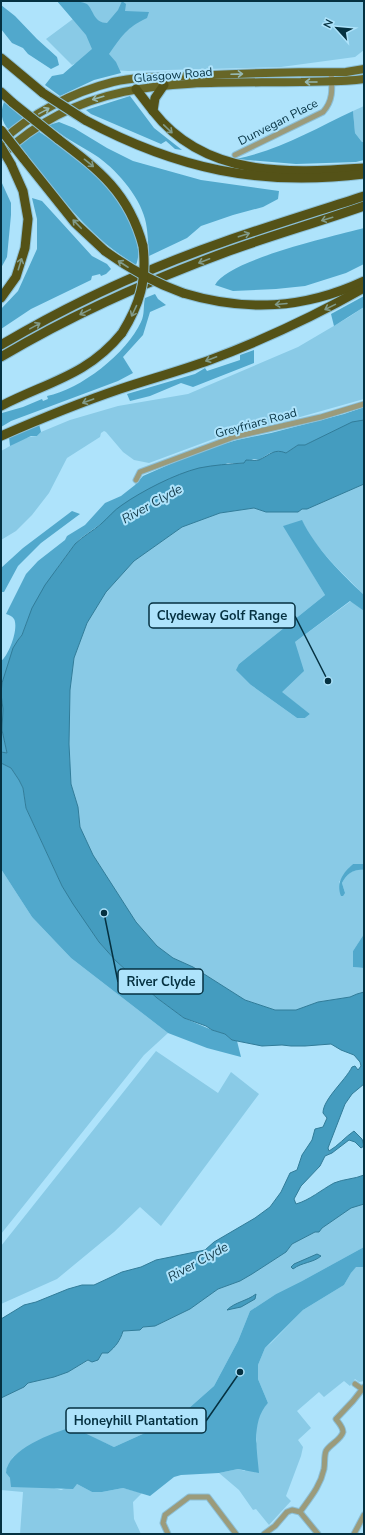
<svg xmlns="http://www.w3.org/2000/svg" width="365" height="1535" font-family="'Nunito Sans',sans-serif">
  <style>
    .green { fill: #89cae6 }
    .forest { fill: #51a8cc }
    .water { fill: #449cbf; stroke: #317c99 }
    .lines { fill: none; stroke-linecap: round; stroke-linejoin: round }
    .minor-casing { stroke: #8cbfd6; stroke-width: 7 }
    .primary-casing { stroke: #8cbfd6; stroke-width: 10 }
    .motorway-casing { stroke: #8cbfd6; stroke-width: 11 }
    .minor { stroke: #9b9b7b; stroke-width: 5 }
    .primary { stroke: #676627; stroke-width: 8 }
    .motorway { stroke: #545217; stroke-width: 9 }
    .motorway-bridge-casing { stroke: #8cbfd6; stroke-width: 11; stroke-linecap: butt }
    .motorway-bridge { stroke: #545217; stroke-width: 9 }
    .oneway { stroke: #95b7b1 }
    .oneway2 { stroke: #819a89 }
    .labels { text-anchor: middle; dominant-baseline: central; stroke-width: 4; stroke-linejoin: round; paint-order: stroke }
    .street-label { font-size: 12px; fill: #053141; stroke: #aee3fb }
    .water-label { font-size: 13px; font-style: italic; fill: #163d4c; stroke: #aee3fb }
    .leader { fill: none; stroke: #053141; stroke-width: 1.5 }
    .callout-dot { fill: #053141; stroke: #aee3fb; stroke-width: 1.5 }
    .callout { fill: #aee3fb; stroke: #053141; stroke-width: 1.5 }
    .callout-label { font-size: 13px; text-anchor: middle; font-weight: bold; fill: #053141 }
  </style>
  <rect width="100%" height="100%" fill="#aee3fb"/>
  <!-- green -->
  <g class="green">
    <path d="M57,1H364V50L355,57L281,67L128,71L113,70L92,56L72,65L46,39L73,19Z"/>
    <path d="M364,106V142H362L355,133L353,111Z"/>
    <path d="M364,307V399L293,419L227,434L149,463L134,460L123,452L106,432L104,431L101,433L100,437L67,458L49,493L32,515L16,531L1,540V451C12,445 24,436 37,436L41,432L70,420L118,406L188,394L298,347L349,317Z"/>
    <path d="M364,484V595C342,572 316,550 302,521L284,526L325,595L239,664L251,685L297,718H305L310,714L281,692L295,642L351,601L364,611V864H353L339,882L345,893L342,883C347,874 352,869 364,870V934L353,951V967L364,968V992L357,994L350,997L318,1002L296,1010H275L245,1000L193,967L173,958L157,946L136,922L93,855L80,827L78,807L71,784L69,744L70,690L74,658L87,623L106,592L134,561L182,527L220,513L254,508L266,512H298L302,509H307Z"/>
    <path d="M1,869L32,917L71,958L168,1033L144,1055L1,1234Z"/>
    <path d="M156,1051L218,1093L231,1072L259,1094L161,1226L140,1207L114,1232L57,1279L1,1304V1246Z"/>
    <path d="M364,1204V1247L302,1281L276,1294L250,1311L238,1341L214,1386L188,1409L156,1428L114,1447L96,1439L29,1447L17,1454L13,1457L8,1465L6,1473L10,1478L54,1488L61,1490L77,1484L92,1492H102L123,1488L142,1493L133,1502L134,1519L141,1534H20L23,1492L1,1490V1398L24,1387L28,1383L68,1372L102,1353L120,1340L122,1331L140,1330L143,1327L155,1326L190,1309L218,1289L240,1281L252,1274L286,1252L292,1244L315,1232H319L322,1228L351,1207Z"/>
    <path d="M356,1266L364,1267V1381L359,1382L355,1379L350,1386L344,1381L324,1397L319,1392L297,1411L311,1428L298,1440L303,1447L301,1456L286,1496L291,1501L269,1525L256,1509L253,1510L239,1490L219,1473L238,1469L245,1471L257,1441L256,1427L258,1419L263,1408L268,1403L258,1379V1365L265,1348L271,1343L303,1310L344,1285L351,1273Z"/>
  </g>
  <!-- forest -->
  <g class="forest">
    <path d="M57,1C65,1 80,0 87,4C94,11 94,23 107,23L118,10L122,1L126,4L125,11L149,12L147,18C127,27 121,37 109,54L116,62L121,73L94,80L60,96L45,85L52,76L63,74L92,49L86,35Z"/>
    <path d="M1,5L15,16L37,39L57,57L59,65L51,69L28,54L23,48L12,43L1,29Z"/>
    <path d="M130,96L154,128L182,150L175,149L166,141L161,144L91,114L86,110Z"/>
    <path d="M4,102L23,118L9,130C1,121 0,113 4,102Z"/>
    <path d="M353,111L355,133L362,142H364V160L356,162L296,164L236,159C277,151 315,129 353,111Z"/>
    <path d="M59,122L74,128L107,148L133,161L201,180L279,191L278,199L263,207L233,215L201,226L187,238L149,256C148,244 148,230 145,219C139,195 115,168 95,155C79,145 63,137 49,125Z"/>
    <path d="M38,131C77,157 121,189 135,235C138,246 140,255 136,265C126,259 116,252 106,244C74,217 49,183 23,150L19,145Z"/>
    <path d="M1,181L11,203V215L7,257L1,268Z"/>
    <path d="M32,198L42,201L92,256L107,264L111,269L106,274L101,276L100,274L92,276L91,280L31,309L1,329V309L18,291L37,249V219Z"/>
    <path d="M364,228V264L346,273L305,286L276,289L233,291L215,285C227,260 334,236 364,228Z"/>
    <path d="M155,294L158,299L166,305L150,312L143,335L123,357L133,373L118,381L11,421L1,427L2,413L23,407L42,399L43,401L48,399L47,396C80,390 127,353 141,322C145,314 143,306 145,298Z"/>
    <path d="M364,296V307L334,326L331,314Z"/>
    <path d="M254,350V363L193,387L181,383L150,396L130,401L127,394L195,374L205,368L207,371L240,360V355Z"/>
    <path d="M364,407V420L352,423L305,445H298L286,453L278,451L270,453L259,460L254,459L244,463H228L223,465L198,469L172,478L151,488L81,538L75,544L58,567L28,619L22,635L18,640L2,683L1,694V661C9,655 19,628 14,619C12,616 9,615 6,614L26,574L38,561L65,540L67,536L85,525L105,503L121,496L135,485L143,476L202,450L237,440L271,433L344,414Z"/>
    <path d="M39,424L41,432L37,436H31L10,446L9,437Z"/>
    <path d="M72,511L80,514L41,543L18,566L4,592H1V568L23,548Z"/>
    <path d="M302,520C316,549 341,573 364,595V611L350,601L295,642L304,671L282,692L310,714L305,718H297L251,685L236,670L239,664L325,595L283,526Z"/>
    <path d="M1,696L3,709L2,730L7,753L1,752Z"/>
    <path d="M1,763L11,768L19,780L23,788L26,808L62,886L99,942L116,961L157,998L184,1018L212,1030L225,1034L232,1040L237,1041L241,1057L207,1048L168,1033L71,958L32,917L1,869Z"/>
    <path d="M353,864H364V870C353,869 347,874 342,883L345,893L343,896H341C336,882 343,873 353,864Z"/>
    <path d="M364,934V968L353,967V951Z"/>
    <path d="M364,1247V1267H356L351,1273L344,1285L303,1310L265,1348L258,1365V1379L268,1403C251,1421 257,1450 259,1473L238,1469L219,1473L181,1475L174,1477L150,1496L123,1488L102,1492H92L77,1484L73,1489L11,1487L10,1478L6,1473C7,1449 53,1433 72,1427L114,1447L156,1428L188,1409L214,1386L238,1341L250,1311L276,1294L302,1281Z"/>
  </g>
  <!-- water -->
  <g class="water">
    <path d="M364,420V484L307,509H302L298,512H266L254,508L220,513L182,527L134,561L106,592L87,623L74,658L70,690L69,744L71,784L78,807L80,827L93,855L136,922L157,946L173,958L193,967L245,1000L275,1010H296L318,1002L350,997L357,994L364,992V1084L352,1094L345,1104L328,1148L329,1151C338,1146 345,1137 354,1131L362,1139L364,1146L361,1148L355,1142L349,1140L332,1153L325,1156L320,1166L301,1186L294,1199L296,1204C310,1200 321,1190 334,1183C343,1179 355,1179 364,1175V1204L351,1208L322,1228L319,1232H315L292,1244L286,1252L252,1274L240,1281L218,1289L190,1309L155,1326L143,1327L140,1330L123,1331C120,1341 116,1346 108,1353H102L98,1360L92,1362L88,1360L68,1372L54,1377L28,1383L24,1387L1,1398V1319L24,1305L36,1302L68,1289L82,1285H94L122,1272L141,1267L156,1260L205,1250L214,1242L255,1218L270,1207L281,1192L290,1173L297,1170L302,1155L312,1140L315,1129L323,1127L327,1118L323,1113C323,1099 345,1081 352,1067L355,1066L358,1070L361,1066L360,1062L354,1055L341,1050L331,1044L305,1046H291L282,1045L262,1046L232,1040L225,1034L212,1030L206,1026L184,1018L157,998L116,961L99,942L73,904L62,886L26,808L23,788L19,780L11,768L1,763V752L7,753L2,730L3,709L1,694L2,683L13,648L18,640L22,635L32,608L45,585L75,544C83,536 93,531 101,524C108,518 114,510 122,505C142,491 175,474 199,468C214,465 229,464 244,463L246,460C250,460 256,461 259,460C270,455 274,448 286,453L298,445H305L352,422Z"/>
    <path d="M317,1254L321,1256C313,1263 302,1262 293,1269L291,1267L294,1264Z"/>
    <path d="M256,1294L255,1299L241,1307L227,1310C235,1302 247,1301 256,1294Z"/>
  </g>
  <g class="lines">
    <!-- minor casing -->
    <g class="minor-casing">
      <g id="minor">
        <path d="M235,155L323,112C334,100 332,87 331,72"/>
        <path d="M136,480L140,472L234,437L321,417L364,404"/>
        <path d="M355,1384L362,1389"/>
        <path d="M300,1512C310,1498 320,1487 324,1469C325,1463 324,1456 326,1451C330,1444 341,1440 343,1432C343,1427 338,1422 336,1419L353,1401L364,1387"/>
        <path d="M168,1534L163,1523L165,1515L189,1497H208L236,1534"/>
        <path d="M264,1534L275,1526L287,1512L292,1510L300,1512L318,1534"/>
        <path d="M354,1534L364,1515"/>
      </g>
    </g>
    <!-- primary casing -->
    <g class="primary-casing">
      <g id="primary">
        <path d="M1,142C30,114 73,92 113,82C138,76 165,77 191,76C243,73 294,72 346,72L364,69"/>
        <path d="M1,156C87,73 191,84 301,82C322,81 343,82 364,79"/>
      </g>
    </g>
    <!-- motorway casing -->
    <g class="motorway-casing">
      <g id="motorway">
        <path d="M1,58L43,93"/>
        <path d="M164,85L155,98L153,111C205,178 288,173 364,168"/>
        <path d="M136,89L153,111"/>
        <path d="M1,92L13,103"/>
        <path d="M85,120C177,169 260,187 364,174"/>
        <path d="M58,139C99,170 129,193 143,246"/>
        <path d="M23,158L75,223L105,251"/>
        <path d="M183,293C246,312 304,309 364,281"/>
        <path d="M1,298L16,277L25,248L28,219L23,191L11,164"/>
        <path d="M1,345C70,304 151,267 226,241C272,225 318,211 364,196"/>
        <path d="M1,357C73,314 150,280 229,251C273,235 319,222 364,206"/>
        <path d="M1,406C47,382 87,376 122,333"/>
        <path d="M1,436C40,419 79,403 120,389C150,379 180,371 210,360C263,340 315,316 364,288"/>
      </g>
    </g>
    <!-- minor -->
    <use href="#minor" class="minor"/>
    <!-- primary -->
    <use href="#primary" class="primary"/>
    <!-- motorway -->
    <use href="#motorway" class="motorway"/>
    <!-- motorway-bridge casing -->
    <g class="motorway-bridge-casing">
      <g id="motorway-bridge">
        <path d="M43,93L85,120"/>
        <path d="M13,103L58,139"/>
        <path d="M1,130L23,158"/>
        <path d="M1,147L11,164"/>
        <path d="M105,251C130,269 155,283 183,293"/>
        <path d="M122,333C140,304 147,280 143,246"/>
      </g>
    </g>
    <!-- motorway-bridge -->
    <use href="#motorway-bridge" class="motorway-bridge"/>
  </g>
  <!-- one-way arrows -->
  <defs><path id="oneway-shaft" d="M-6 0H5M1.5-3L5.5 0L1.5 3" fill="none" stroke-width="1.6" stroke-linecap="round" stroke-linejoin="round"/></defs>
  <g class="oneway">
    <use href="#oneway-shaft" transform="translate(237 74) rotate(-2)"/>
    <use href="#oneway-shaft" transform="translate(311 82) rotate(180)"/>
    <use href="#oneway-shaft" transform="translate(98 98) rotate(164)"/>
    <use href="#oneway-shaft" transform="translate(44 111) rotate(-29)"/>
  </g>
  <g class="oneway2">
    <use href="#oneway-shaft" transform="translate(168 129) rotate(44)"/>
    <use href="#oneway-shaft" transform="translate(89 163) rotate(39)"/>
    <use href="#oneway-shaft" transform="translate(327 219) rotate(163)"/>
    <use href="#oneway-shaft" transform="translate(77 224) rotate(-134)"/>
    <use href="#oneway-shaft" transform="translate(244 235) rotate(-18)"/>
    <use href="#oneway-shaft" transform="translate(204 261) rotate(159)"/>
    <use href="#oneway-shaft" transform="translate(20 264) rotate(-73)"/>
    <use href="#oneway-shaft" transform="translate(123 264) rotate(-147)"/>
    <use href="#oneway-shaft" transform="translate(281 304) rotate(175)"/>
    <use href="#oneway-shaft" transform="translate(330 307) rotate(154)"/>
    <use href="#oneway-shaft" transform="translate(134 311) rotate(115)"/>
    <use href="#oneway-shaft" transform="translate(85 312) rotate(154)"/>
    <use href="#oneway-shaft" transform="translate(35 326) rotate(-29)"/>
    <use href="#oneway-shaft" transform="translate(211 359) rotate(159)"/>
    <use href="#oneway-shaft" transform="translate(88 401) rotate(160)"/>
  </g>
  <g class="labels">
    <!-- street labels -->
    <g class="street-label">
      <text transform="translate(173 75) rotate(-5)">Glasgow Road</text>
      <text transform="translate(278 122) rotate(-27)">Dunvegan Place</text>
      <text transform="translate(256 423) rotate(-15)">Greyfriars Road</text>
    </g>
    <!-- water labels -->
    <g class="water-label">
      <text transform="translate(152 504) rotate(-29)">River Clyde</text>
      <text transform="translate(198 1262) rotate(-29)">River Clyde</text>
    </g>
  </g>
  <!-- callouts -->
  <path class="leader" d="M328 681L295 616M104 913L118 982M240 1372L206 1421"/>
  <g class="callout-dot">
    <circle cx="328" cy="681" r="4"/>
    <circle cx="104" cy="913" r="4"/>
    <circle cx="240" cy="1372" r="4"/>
  </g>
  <g class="callout">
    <rect x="149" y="603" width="146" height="25" rx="4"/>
    <rect x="118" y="969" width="85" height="25" rx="4"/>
    <rect x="66" y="1408" width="140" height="25" rx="4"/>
  </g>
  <g class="callout-label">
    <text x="222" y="620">Clydeway Golf Range</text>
    <text x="161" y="986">River Clyde</text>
    <text x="136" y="1425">Honeyhill Plantation</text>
  </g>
  <!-- border -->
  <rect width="365" height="1535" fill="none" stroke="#053141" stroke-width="4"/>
  <!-- north arrow -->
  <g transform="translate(337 28) rotate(297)" stroke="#aee3fb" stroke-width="3" paint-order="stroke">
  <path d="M0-3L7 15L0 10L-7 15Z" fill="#053141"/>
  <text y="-6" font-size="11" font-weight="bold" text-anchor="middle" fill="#053141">N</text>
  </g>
</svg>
